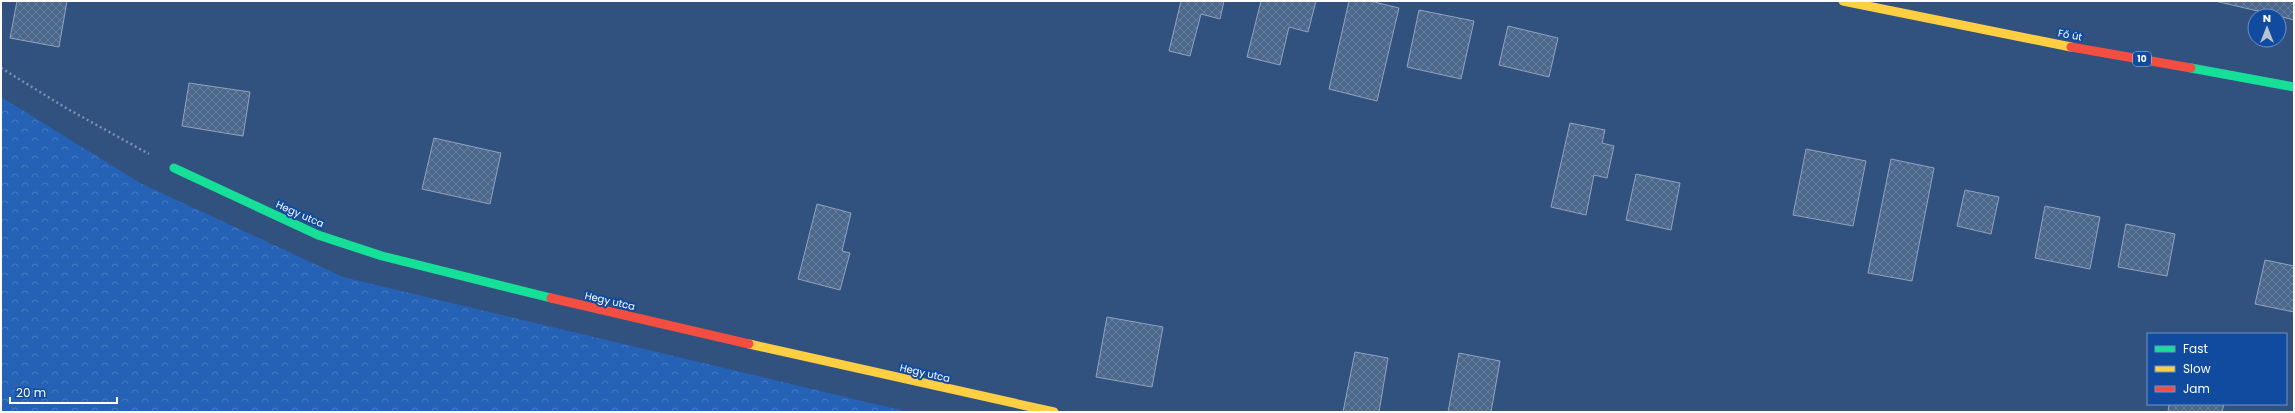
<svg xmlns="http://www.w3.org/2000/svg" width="2295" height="413" font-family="Poppins,sans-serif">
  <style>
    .forest { fill: url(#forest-crowns) }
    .building { fill: url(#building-cross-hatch); stroke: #91a3bd }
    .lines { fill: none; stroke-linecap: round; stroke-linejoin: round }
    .path { stroke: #7c92af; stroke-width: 2.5; stroke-dasharray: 2 3; stroke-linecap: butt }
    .fast { stroke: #16e098; stroke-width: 9 }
    .slow { stroke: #ffcf43; stroke-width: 9 }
    .jam { stroke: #f24e42; stroke-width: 9 }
    .labels { text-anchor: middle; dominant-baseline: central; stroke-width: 4; stroke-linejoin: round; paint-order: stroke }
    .shield { fill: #114b9f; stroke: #b8c9e2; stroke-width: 1 }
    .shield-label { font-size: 9px; font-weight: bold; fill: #fff }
    .street-label { font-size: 10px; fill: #fff; stroke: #114b9f }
  </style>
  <defs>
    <pattern id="forest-crowns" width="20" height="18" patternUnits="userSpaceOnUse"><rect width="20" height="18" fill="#2562b5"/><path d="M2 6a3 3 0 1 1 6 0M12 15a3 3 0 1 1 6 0" fill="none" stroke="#467ac0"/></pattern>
    <pattern id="building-cross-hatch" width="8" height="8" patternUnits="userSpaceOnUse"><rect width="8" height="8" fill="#4c678c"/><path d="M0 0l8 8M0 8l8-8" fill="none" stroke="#677e9d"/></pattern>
  </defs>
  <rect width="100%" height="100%" fill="#31517f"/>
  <!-- forest -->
  <path class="forest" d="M1,97L142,184L343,277L908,412H1Z"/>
  <!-- building -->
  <g class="building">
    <path d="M17,1H67L59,47L10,38Z"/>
    <path d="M1181,1H1224L1220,19L1201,14L1190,56L1169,51Z"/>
    <path d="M1261,1H1316L1308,32L1289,27L1280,65L1247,57Z"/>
    <path d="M1349,1H1370L1399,8L1377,101L1329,89Z"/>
    <path d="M2215,1H2294V20L2279,16Z"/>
    <path d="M1419,10L1474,21L1461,79L1407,67Z"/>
    <path d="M1508,26L1558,38L1549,77L1499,65Z"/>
    <path d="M189,83L250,92L243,136L182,126Z"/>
    <path d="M1570,123L1605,130L1602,143L1614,146L1607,178L1594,175L1586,215L1551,207Z"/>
    <path d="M434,138L501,153L490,204L422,189Z"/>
    <path d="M1806,149L1866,161L1853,226L1793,215Z"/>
    <path d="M1891,159L1934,168L1912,281L1868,273Z"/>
    <path d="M1636,174L1680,183L1671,230L1626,220Z"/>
    <path d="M1965,190L1999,197L1991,234L1957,226Z"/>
    <path d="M817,204L851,213L842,251L850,253L840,290L798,279Z"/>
    <path d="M2045,206L2100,217L2090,269L2035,258Z"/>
    <path d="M2126,224L2175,234L2167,276L2118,267Z"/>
    <path d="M2265,260L2294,266V312L2255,304Z"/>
    <path d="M1107,317L1163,327L1152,387L1096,377Z"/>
    <path d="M1355,352L1388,358L1379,412H1343Z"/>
    <path d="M1459,353L1500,361L1491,412H1448Z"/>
    <path d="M2169,404H2224L2222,412H2168Z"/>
  </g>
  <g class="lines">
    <!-- path -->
    <path class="path" d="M1,68L66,108L149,154"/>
    <!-- fast -->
    <g class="fast">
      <path d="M2191,68L2294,87"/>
      <path d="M174,168L318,235L382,256L551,298"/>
    </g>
    <!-- slow -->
    <g class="slow">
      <path d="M1843,1L2071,47"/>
      <path d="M749,344L1054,412"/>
    </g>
    <!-- jam -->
    <g class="jam">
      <path d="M2071,47L2191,68"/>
      <path d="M551,298L749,344"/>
    </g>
  </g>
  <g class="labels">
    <!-- shield labels -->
    <rect class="shield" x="2133" y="52" width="18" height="14" rx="3"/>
    <g class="shield-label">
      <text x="2142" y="59">10</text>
    </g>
    <!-- street labels -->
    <g class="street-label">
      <text transform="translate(2070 35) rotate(10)">Fő út</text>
      <text transform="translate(300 214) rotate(24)">Hegy utca</text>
      <text transform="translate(610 301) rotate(13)">Hegy utca</text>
      <text transform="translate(925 373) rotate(13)">Hegy utca</text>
    </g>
  </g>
  <!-- border -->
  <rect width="2295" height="413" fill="none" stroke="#ffffff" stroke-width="4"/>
  <!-- legend -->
  <rect x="2147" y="333" width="140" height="72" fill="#114b9f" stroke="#7093c5"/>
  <rect x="2155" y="346" width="20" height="6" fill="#16e098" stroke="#7093c5"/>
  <text x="2183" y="353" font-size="12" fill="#ffffff">Fast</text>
  <rect x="2155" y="366" width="20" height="6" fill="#ffcf43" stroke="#7093c5"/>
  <text x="2183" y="373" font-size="12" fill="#ffffff">Slow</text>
  <rect x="2155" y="386" width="20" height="6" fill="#f24e42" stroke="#7093c5"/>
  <text x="2183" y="393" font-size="12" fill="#ffffff">Jam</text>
  <!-- north arrow -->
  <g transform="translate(2267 28)"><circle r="19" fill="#114b9f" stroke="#7093c5"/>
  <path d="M0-3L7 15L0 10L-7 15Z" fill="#b7c2d2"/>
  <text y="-6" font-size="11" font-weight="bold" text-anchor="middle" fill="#ffffff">N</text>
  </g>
  <!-- scale -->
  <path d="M10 397v6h107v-6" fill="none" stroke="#ffffff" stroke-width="2"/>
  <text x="16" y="397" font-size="12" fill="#ffffff" stroke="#114b9f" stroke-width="3" paint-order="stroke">20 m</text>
</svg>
